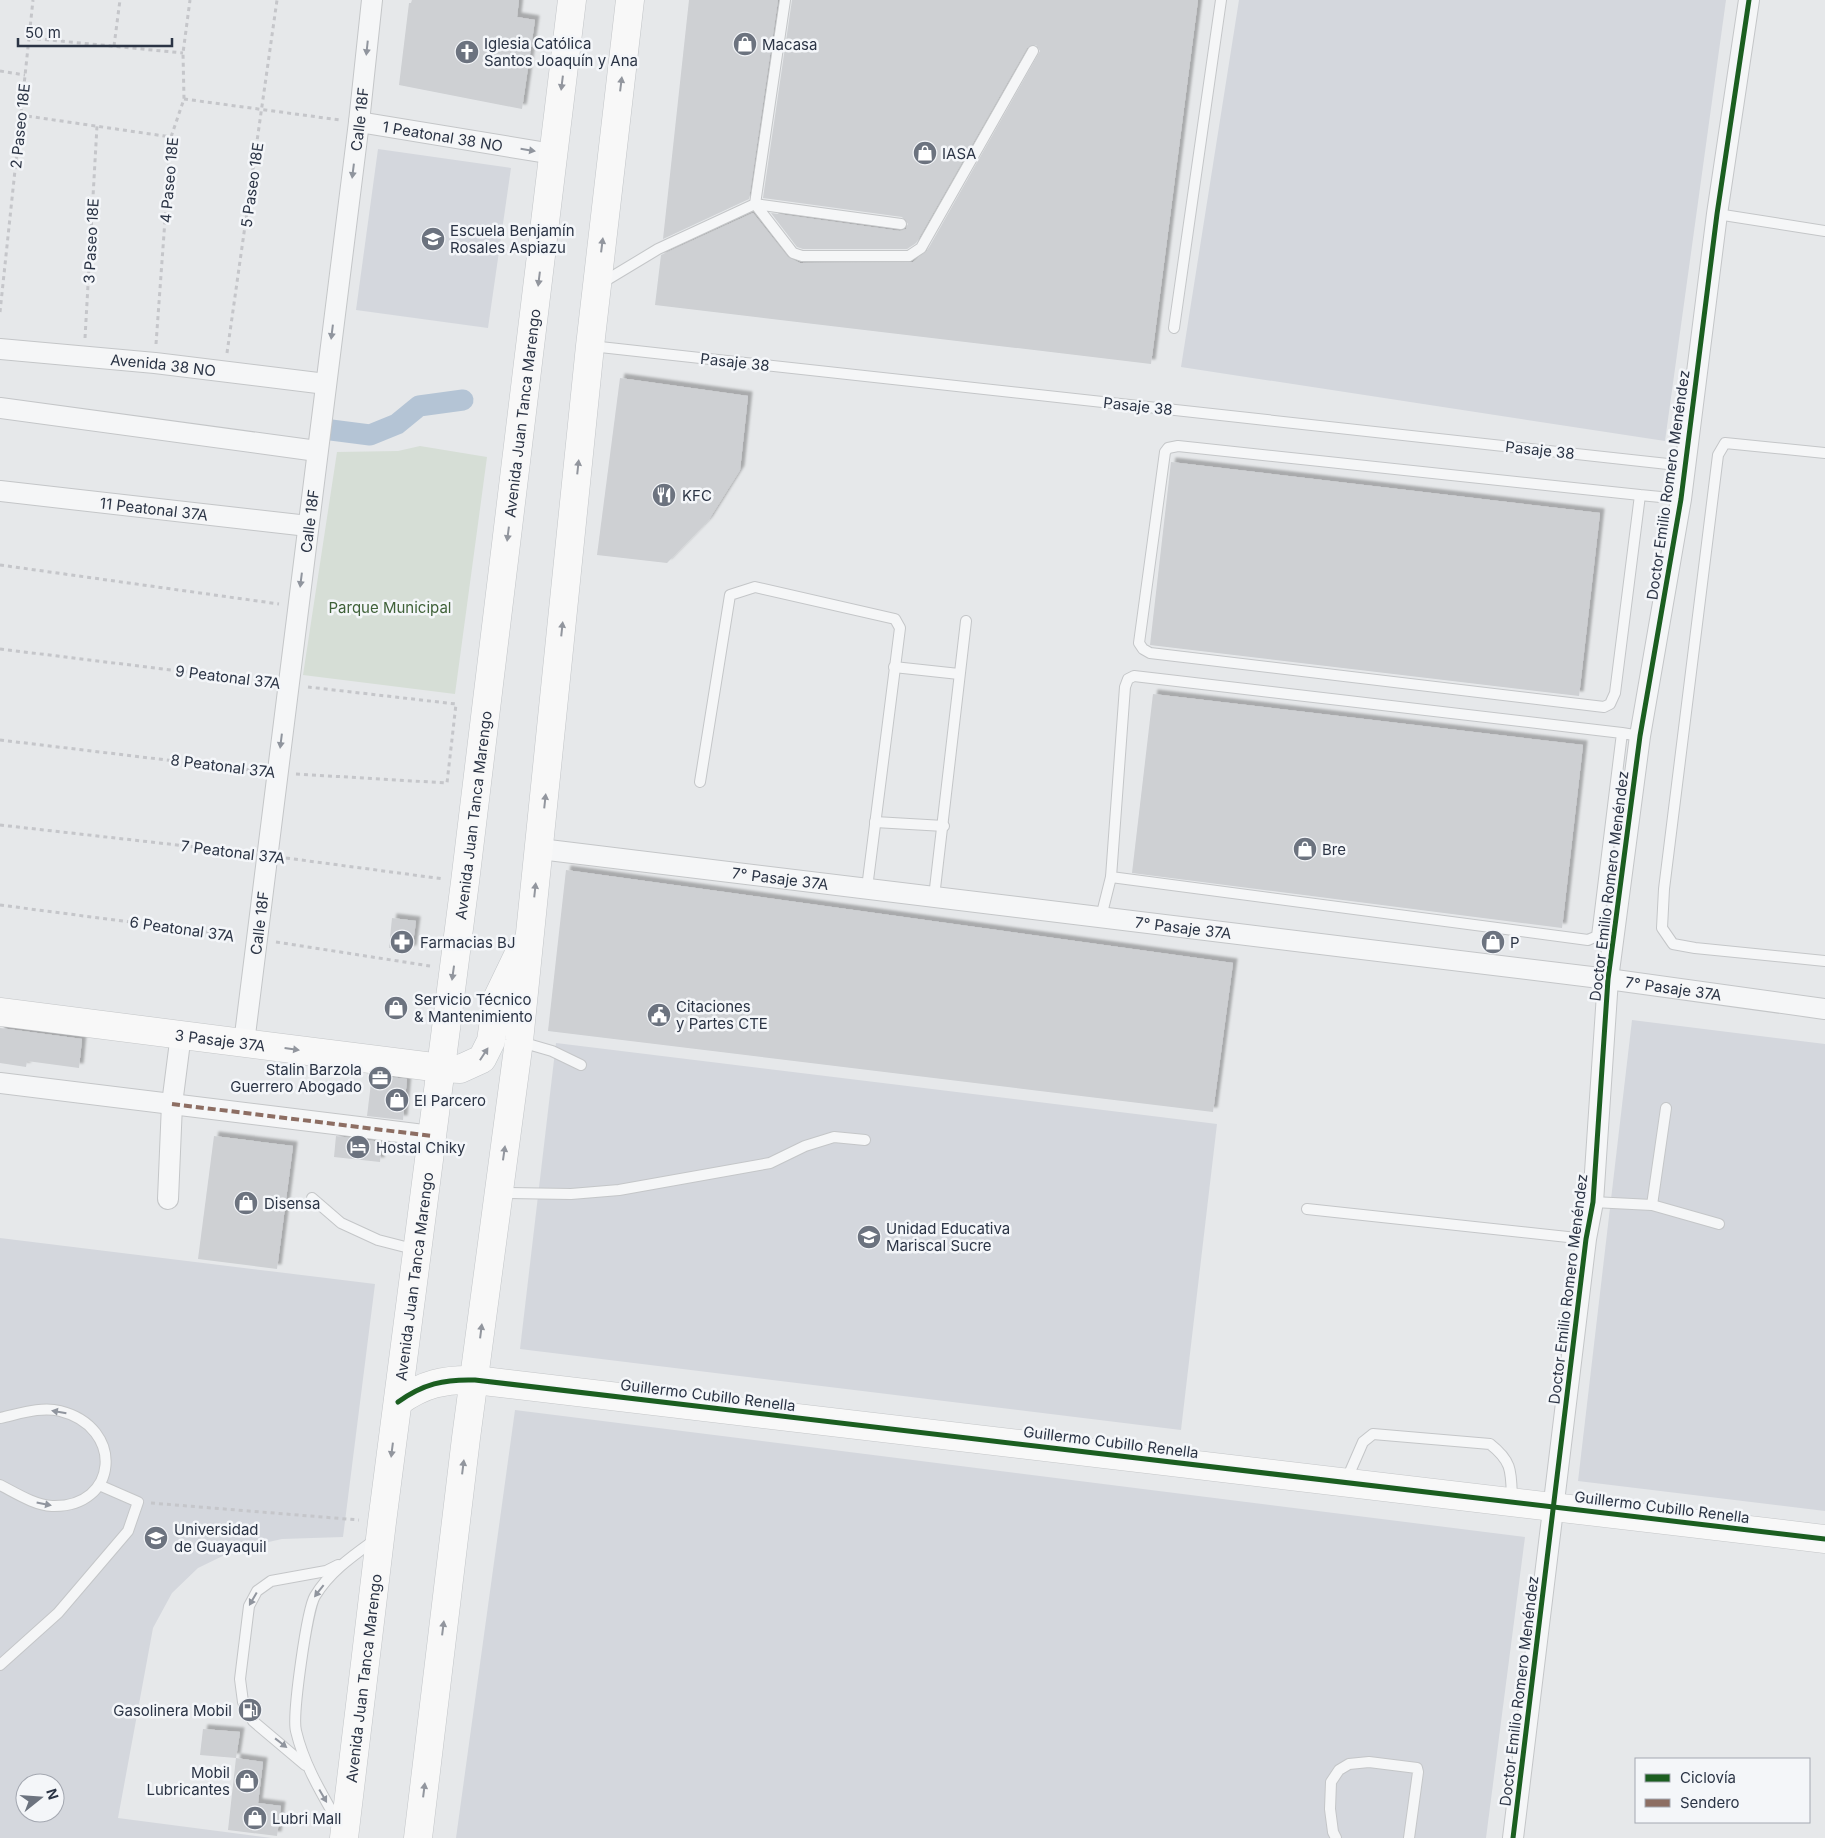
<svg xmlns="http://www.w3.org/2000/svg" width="1825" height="1838" font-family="Inter,sans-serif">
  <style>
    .built { fill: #d4d7dd; fill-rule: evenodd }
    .green { fill: #d6ded6 }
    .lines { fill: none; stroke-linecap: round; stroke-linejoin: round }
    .canal { stroke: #b4c4d5; stroke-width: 21 }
    .building { fill: #ced0d3; filter: url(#shadow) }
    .lane-casing { stroke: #c4c6c8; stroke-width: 12 }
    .street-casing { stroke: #c4c6c8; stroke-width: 22 }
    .secondary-casing { stroke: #c4c6c8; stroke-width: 29 }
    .primary-casing { stroke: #c2c5c8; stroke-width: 29 }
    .path { stroke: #c5c6ca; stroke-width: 3; stroke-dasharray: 4 4; stroke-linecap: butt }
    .lane { stroke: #f5f6f7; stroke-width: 10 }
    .street { stroke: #f5f6f7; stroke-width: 20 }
    .secondary { stroke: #f8f8f8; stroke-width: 28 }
    .primary { stroke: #f8f8f8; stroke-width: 28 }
    .quiet { stroke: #8d6e63; stroke-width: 4; stroke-dasharray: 8 4; stroke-linecap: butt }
    .cycleway-casing { stroke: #f4f6f9; stroke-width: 8 }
    .cycleway { stroke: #1b5e20; stroke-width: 5 }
    .oneway { fill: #90959e }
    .oneway2 { fill: #92969e }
    .labels { text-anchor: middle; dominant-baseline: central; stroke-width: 5; stroke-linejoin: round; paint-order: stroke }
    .poi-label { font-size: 15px; fill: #2b3445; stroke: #f4f6f9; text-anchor: start }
    .street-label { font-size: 15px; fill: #2b3445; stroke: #f4f6f9 }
    .park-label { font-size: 15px; fill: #3f6138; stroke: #f4f6f9 }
  </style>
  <defs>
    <filter id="shadow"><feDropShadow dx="4.5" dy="-4.5" stdDeviation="1" flood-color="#0004"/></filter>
  </defs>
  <rect width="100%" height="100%" fill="#e6e8ea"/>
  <!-- built -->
  <g class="built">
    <path d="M1239,0H1726L1665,441L1181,367Z"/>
    <path d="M378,149L511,168L488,328L356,310Z"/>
    <path d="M1632,1020L1825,1044V1511L1578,1481Z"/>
    <path d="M556,1043L1217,1124L1181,1430L520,1349Z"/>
    <path d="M0,1238L375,1284L343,1537L282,1539L237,1549L198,1568L172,1593L153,1628L118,1818L272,1838H0ZM25,1783H55V1813H25Z"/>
    <path d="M515,1410L1525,1537L1486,1838H456Z"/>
  </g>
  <!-- green -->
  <path class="green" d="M420,446L487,457L455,694L303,675L337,452L398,451Z"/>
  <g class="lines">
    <!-- canal -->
    <path class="canal" d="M331,430L370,435L397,424L419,406L463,400"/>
  </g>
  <!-- building -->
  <g class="building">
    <path d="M412,0H519L517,17L535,20L522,109L399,85L409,3H411Z"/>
    <path d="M689,0H778L749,199L663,239Z"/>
    <path d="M792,0H1198L1151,364L655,305L661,255L753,213L788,257L800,263L913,262L927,251L1040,51L1036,45L1027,48L916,243L907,249H803L797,247L771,213L900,231L906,229L908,224L902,217L763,198Z"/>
    <path d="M620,378L748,396L740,470L708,521L667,563L597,555Z"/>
    <path d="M1171,462L1600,513L1579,696L1150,645Z"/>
    <path d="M1153,694L1583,745L1562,928L1132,873Z"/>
    <path d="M566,870L1233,963L1213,1112L548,1031Z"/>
    <path d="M392,918L416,921L412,950L389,948Z"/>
    <path d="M0,1028L82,1039L79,1068L27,1061L26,1067L0,1063Z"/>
    <path d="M372,1075L407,1079L403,1120L367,1116Z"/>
    <path d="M214,1136L293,1146L277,1269L198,1259Z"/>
    <path d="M336,1136L382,1142L380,1162L334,1157Z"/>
    <path d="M203,1729L240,1732L236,1758L200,1755Z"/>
    <path d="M236,1758L263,1762L258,1803L281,1806L277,1836L228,1830Z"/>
  </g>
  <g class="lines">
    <!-- lane casing -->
    <g class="lane-casing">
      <g id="lane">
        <path d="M1717,214L1825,231"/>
        <path d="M901,224L755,204L793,253L802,256H909L921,248L1033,51"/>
        <path d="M600,284L658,249L755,204L785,0"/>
        <path d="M1174,328L1221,0"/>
        <path d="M591,346L1686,466"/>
        <path d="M1825,453L1725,443L1718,455L1664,889L1662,928L1673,944L1695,948L1825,961"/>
        <path d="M1640,495L1615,693L1610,704L1604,707L1150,653L1143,649L1139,643L1165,452L1168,448L1178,446L1640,495L1681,499"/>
        <path d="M894,667L959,674"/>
        <path d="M1622,733L1597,936L1588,940L1111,877L1125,687L1128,679L1134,676L1622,733L1640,736"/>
        <path d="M700,782L730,595L755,587L895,619L900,628L867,888"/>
        <path d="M875,822L944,826"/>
        <path d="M934,897L966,621"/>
        <path d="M1101,917L1111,877"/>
        <path d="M521,1042L552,1051L581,1065"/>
        <path d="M500,1193L571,1194L619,1190L770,1163L805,1146L834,1137L865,1140"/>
        <path d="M312,1198L341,1223L378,1240L417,1250"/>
        <path d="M1593,1202L1652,1205L1719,1224"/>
        <path d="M1652,1205L1666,1108"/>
        <path d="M1307,1209L1586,1239"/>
        <path d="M0,1418C19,1414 41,1406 60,1411C125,1427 119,1508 52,1506C34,1505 16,1493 0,1485"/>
        <path d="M1346,1481L1363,1442L1373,1434L1490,1444C1513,1462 1511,1472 1512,1501"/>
        <path d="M0,1665L58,1613L128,1531L138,1502L99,1485"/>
        <path d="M305,1765L253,1721L243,1702L240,1679L249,1606L257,1591L271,1581L326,1571L338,1565"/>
        <path d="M339,1824C322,1794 304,1765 296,1731C292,1715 307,1609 315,1596C330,1571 354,1555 376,1539"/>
        <path d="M1336,1838L1333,1832L1330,1809L1331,1782L1339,1770L1349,1764L1369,1762L1417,1768L1418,1772L1409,1838"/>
      </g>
    </g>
    <!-- street casing -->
    <g class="street-casing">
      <g id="street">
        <path id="s1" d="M359,122L553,154"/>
        <path id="s2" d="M0,349L155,363L326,384"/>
        <path d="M0,408L317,451"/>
        <path id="s3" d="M0,491L308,526"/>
        <path id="s4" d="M540,849L1608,979L1825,1009"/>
        <path id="s5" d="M244,1043L359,122L372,0"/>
        <path d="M0,1083L432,1136"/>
        <path d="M168,1199L172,1104L181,1034"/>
        <path d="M1513,1838L1586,1239L1593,1202L1608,979L1640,736L1681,499L1717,214L1749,0"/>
      </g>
    </g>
    <!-- secondary casing -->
    <g class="secondary-casing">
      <g id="secondary">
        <path id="s6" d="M0,1012L441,1068"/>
        <path d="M398,1402C423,1384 444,1379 475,1380L1825,1539"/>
      </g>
    </g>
    <!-- primary casing -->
    <g class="primary-casing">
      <g id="primary">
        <path d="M441,1068L460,1069L482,1059L491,1041L497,999L522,947"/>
        <path id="s7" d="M344,1838L382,1522L465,882L572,0"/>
        <path d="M418,1838L466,1438L519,1041L590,346L630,0"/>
      </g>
    </g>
    <!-- path -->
    <g class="path">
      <path d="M29,38L183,53"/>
      <path d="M114,46L120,0"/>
      <path d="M0,71L25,75"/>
      <path d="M184,99L340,120"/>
      <path d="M20,115L171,137"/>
      <path d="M0,312L33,0"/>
      <path d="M85,338L97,126"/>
      <path d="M156,344L171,137L184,99L183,53L190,0"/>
      <path d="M227,353L277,0"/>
      <path d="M0,565L279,604"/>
      <path d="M0,649L269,682"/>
      <path d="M0,740L258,771"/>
      <path d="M296,774L447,783L456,704L308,687"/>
      <path d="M0,825L248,853"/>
      <path d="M286,858L444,879"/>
      <path d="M0,905L237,936"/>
      <path d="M276,942L430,966"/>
      <path d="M151,1503L359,1520"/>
    </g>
    <!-- lane -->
    <use href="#lane" class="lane"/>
    <!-- street -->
    <use href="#street" class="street"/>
    <!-- secondary -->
    <use href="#secondary" class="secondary"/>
    <!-- primary -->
    <use href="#primary" class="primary"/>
    <!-- quiet -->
    <path class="quiet" d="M172,1104L432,1136"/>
    <!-- cycleway casing -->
    <g class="cycleway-casing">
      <g id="cycleway">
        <path d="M398,1402C423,1384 444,1379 475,1380L1825,1539"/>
        <path d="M1513,1838L1586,1239L1593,1202L1608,979L1640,736L1681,499L1717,214L1749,0"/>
      </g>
    </g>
    <!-- cycleway -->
    <use href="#cycleway" class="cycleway"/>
  </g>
  <!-- one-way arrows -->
  <defs><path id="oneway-solid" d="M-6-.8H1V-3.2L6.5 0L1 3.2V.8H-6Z" transform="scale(1.25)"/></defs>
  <g class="oneway">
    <use href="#oneway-solid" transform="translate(367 48) rotate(96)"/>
    <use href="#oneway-solid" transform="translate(528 150) rotate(9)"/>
    <use href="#oneway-solid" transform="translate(353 171) rotate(97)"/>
    <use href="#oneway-solid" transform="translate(332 332) rotate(97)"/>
    <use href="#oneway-solid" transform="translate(301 580) rotate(97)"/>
    <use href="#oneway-solid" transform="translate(281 741) rotate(97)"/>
    <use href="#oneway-solid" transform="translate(59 1412) rotate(-170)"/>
    <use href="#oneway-solid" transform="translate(44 1504) rotate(11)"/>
    <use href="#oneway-solid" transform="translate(319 1591) rotate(128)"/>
    <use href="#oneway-solid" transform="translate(253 1599) rotate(120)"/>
    <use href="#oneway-solid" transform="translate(281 1743) rotate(38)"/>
    <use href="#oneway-solid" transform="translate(323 1796) rotate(60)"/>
  </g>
  <g class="oneway2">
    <use href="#oneway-solid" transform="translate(562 83) rotate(97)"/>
    <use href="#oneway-solid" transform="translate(621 84) rotate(-83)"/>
    <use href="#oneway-solid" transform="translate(602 245) rotate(-83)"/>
    <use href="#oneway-solid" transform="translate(539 279) rotate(97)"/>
    <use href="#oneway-solid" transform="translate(578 467) rotate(-84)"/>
    <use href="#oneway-solid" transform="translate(508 534) rotate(97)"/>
    <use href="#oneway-solid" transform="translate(562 629) rotate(-84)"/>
    <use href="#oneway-solid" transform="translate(545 801) rotate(-84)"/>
    <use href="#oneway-solid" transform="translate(535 890) rotate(-84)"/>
    <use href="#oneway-solid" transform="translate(453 973) rotate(98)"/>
    <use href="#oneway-solid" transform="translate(292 1049) rotate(8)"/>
    <use href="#oneway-solid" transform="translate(484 1054) rotate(-57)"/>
    <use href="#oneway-solid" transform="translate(504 1153) rotate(-82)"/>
    <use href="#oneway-solid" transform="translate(481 1331) rotate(-83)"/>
    <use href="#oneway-solid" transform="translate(392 1450) rotate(97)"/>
    <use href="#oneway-solid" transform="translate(463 1467) rotate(-83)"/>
    <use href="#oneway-solid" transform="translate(443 1628) rotate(-83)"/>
    <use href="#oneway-solid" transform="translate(424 1790) rotate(-83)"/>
  </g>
  <!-- icons -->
  <defs>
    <g id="shop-disc" transform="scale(1.25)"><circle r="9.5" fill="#6c737f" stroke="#f4f6f9"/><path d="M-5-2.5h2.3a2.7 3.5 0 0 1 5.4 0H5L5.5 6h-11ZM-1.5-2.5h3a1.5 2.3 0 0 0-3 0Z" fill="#fff"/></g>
    <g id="church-disc" transform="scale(1.25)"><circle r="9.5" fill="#6c737f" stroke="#f4f6f9"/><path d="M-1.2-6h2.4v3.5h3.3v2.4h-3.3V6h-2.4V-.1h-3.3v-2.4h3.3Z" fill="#fff"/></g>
    <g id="school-disc" transform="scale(1.25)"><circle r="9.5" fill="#6c737f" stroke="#f4f6f9"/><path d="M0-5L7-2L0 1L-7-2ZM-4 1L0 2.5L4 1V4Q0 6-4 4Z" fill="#fff"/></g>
    <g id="restaurant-disc" transform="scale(1.25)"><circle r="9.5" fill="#6c737f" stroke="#f4f6f9"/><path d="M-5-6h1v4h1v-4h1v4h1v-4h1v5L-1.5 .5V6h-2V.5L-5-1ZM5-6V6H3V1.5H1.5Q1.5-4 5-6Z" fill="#fff"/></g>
    <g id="pharmacy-disc" transform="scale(1.25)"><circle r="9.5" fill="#6c737f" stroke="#f4f6f9"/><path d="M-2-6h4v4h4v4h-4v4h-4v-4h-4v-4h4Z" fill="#fff"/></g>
    <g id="civic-disc" transform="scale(1.25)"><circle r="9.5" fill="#6c737f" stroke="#f4f6f9"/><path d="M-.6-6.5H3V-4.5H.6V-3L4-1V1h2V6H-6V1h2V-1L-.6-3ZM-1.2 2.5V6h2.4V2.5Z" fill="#fff"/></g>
    <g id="office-disc" transform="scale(1.25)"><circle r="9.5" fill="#6c737f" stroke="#f4f6f9"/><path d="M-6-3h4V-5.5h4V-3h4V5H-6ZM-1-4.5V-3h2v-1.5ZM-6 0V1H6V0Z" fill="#fff"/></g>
    <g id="hotel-disc" transform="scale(1.25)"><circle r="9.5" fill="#6c737f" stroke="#f4f6f9"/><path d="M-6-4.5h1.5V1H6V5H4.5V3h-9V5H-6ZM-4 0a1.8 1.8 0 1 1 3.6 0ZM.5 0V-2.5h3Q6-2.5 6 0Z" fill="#fff"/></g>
    <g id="university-disc" transform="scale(1.25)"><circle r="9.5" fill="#6c737f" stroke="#f4f6f9"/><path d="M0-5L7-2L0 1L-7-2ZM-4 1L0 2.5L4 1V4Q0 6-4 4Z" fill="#fff"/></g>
    <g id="fuel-disc" transform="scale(1.25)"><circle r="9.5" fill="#6c737f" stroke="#f4f6f9"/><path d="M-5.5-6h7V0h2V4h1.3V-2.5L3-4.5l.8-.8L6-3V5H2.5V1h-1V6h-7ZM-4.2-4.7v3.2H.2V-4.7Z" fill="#fff"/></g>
  </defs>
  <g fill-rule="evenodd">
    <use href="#shop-disc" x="745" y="44"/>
    <use href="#church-disc" x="467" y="52"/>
    <use href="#shop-disc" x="925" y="153"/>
    <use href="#school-disc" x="433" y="239"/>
    <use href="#restaurant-disc" x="664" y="495"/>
    <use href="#shop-disc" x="1305" y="849"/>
    <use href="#pharmacy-disc" x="402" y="942"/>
    <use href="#shop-disc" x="1493" y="942"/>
    <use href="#shop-disc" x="396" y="1008"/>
    <use href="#civic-disc" x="659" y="1015"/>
    <use href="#office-disc" x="380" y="1078"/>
    <use href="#shop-disc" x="397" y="1100"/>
    <use href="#hotel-disc" x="358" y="1147"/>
    <use href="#shop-disc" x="246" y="1203"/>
    <use href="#school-disc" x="869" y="1237"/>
    <use href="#university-disc" x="156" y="1538"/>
    <use href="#fuel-disc" x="250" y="1710"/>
    <use href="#shop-disc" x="247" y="1781"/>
    <use href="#shop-disc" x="255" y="1818"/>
  </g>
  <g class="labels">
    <!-- poi labels -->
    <g class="poi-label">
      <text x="484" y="43">Iglesia Católica<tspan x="484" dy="17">Santos Joaquín y Ana</tspan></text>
      <text x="762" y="44">Macasa</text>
      <text x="942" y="153">IASA</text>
      <text x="450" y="230">Escuela Benjamín<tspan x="450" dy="17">Rosales Aspiazu</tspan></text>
      <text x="682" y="495">KFC</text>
      <text x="1322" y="849">Bre</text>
      <text x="420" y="942">Farmacias BJ</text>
      <text x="1510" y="942">P</text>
      <text x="414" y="999">Servicio Técnico<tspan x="414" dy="17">&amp; Mantenimiento</tspan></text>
      <text x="676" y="1006">Citaciones<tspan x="676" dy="17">y Partes CTE</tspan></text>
      <text x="362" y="1069" text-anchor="end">Stalin Barzola<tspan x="362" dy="17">Guerrero Abogado</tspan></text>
      <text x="414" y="1100">El Parcero</text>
      <text x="376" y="1147">Hostal Chiky</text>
      <text x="264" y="1203">Disensa</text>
      <text x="886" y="1228">Unidad Educativa<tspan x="886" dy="17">Mariscal Sucre</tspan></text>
      <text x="174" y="1529">Universidad<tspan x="174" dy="17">de Guayaquil</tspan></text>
      <text x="232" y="1710" text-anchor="end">Gasolinera Mobil</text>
      <text x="230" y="1772" text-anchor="end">Mobil<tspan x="230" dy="17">Lubricantes</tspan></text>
      <text x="272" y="1818">Lubri Mall</text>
    </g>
    <!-- street labels -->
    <g class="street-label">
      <text stroke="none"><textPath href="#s5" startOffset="931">Calle 18F</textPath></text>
      <text transform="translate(20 126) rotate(-84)">2 Paseo 18E</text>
      <text stroke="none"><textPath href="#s1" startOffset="85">1 Peatonal 38 NO</textPath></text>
      <text transform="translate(169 180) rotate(-85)">4 Paseo 18E</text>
      <text transform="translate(252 185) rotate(-82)">5 Paseo 18E</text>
      <text transform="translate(91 241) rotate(-87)">3 Paseo 18E</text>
      <text transform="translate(735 362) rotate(6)">Pasaje 38</text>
      <text stroke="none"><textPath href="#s2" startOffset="164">Avenida 38 NO</textPath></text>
      <text transform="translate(1138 406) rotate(6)">Pasaje 38</text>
      <text stroke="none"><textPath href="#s7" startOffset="1436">Avenida Juan Tanca Marengo</textPath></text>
      <text transform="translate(1540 450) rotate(6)">Pasaje 38</text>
      <text transform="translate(1668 485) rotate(-82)">Doctor Emilio Romero Menéndez</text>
      <text stroke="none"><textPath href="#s3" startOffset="155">11 Peatonal 37A</textPath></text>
      <text stroke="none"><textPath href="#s5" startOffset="526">Calle 18F</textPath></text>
      <text transform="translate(228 677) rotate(7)">9 Peatonal 37A</text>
      <text transform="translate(223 766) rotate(7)">8 Peatonal 37A</text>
      <text stroke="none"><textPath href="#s7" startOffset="1031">Avenida Juan Tanca Marengo</textPath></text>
      <text transform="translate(233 852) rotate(7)">7 Peatonal 37A</text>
      <text stroke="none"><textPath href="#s4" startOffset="242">7° Pasaje 37A</textPath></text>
      <text transform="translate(1609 886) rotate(-83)">Doctor Emilio Romero Menéndez</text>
      <text stroke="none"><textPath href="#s5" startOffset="121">Calle 18F</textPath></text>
      <text stroke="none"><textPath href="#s4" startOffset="648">7° Pasaje 37A</textPath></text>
      <text transform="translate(182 929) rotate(8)">6 Peatonal 37A</text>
      <text stroke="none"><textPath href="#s4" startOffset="1142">7° Pasaje 37A</textPath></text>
      <text stroke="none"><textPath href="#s6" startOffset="222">3 Pasaje 37A</textPath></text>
      <text stroke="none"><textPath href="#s7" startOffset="566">Avenida Juan Tanca Marengo</textPath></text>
      <text transform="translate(1568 1289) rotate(-83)">Doctor Emilio Romero Menéndez</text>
      <text transform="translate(708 1395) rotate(7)">Guillermo Cubillo Renella</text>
      <text transform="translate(1111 1442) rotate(7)">Guillermo Cubillo Renella</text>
      <text transform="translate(1662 1507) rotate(7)">Guillermo Cubillo Renella</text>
      <text stroke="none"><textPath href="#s7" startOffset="161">Avenida Juan Tanca Marengo</textPath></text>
      <text transform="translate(1519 1691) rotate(-83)">Doctor Emilio Romero Menéndez</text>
    </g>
    <!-- park labels -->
    <g class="park-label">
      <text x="390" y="607">Parque Municipal</text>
    </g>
  </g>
  <!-- legend -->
  <rect x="1635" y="1758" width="175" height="65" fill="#f4f6f9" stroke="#a4a8b1"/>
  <rect x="1645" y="1774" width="25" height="8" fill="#1b5e20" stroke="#a4a8b1"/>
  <text x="1680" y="1783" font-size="15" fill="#2b3445">Ciclovía</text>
  <rect x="1645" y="1799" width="25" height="8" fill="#8d6e63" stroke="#a4a8b1"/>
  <text x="1680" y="1808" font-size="15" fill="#2b3445">Sendero</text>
  <!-- north arrow -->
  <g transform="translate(40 1798) rotate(73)"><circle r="24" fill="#f4f6f9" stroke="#a4a8b1"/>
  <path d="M0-4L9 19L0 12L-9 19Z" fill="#6c737f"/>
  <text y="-8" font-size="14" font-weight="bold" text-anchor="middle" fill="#2b3445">N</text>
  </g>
  <!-- scale -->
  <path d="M18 38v8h154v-8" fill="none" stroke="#2b3445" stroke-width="2.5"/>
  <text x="25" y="38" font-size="15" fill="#2b3445" stroke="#f4f6f9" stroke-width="4" paint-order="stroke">50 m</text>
</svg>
